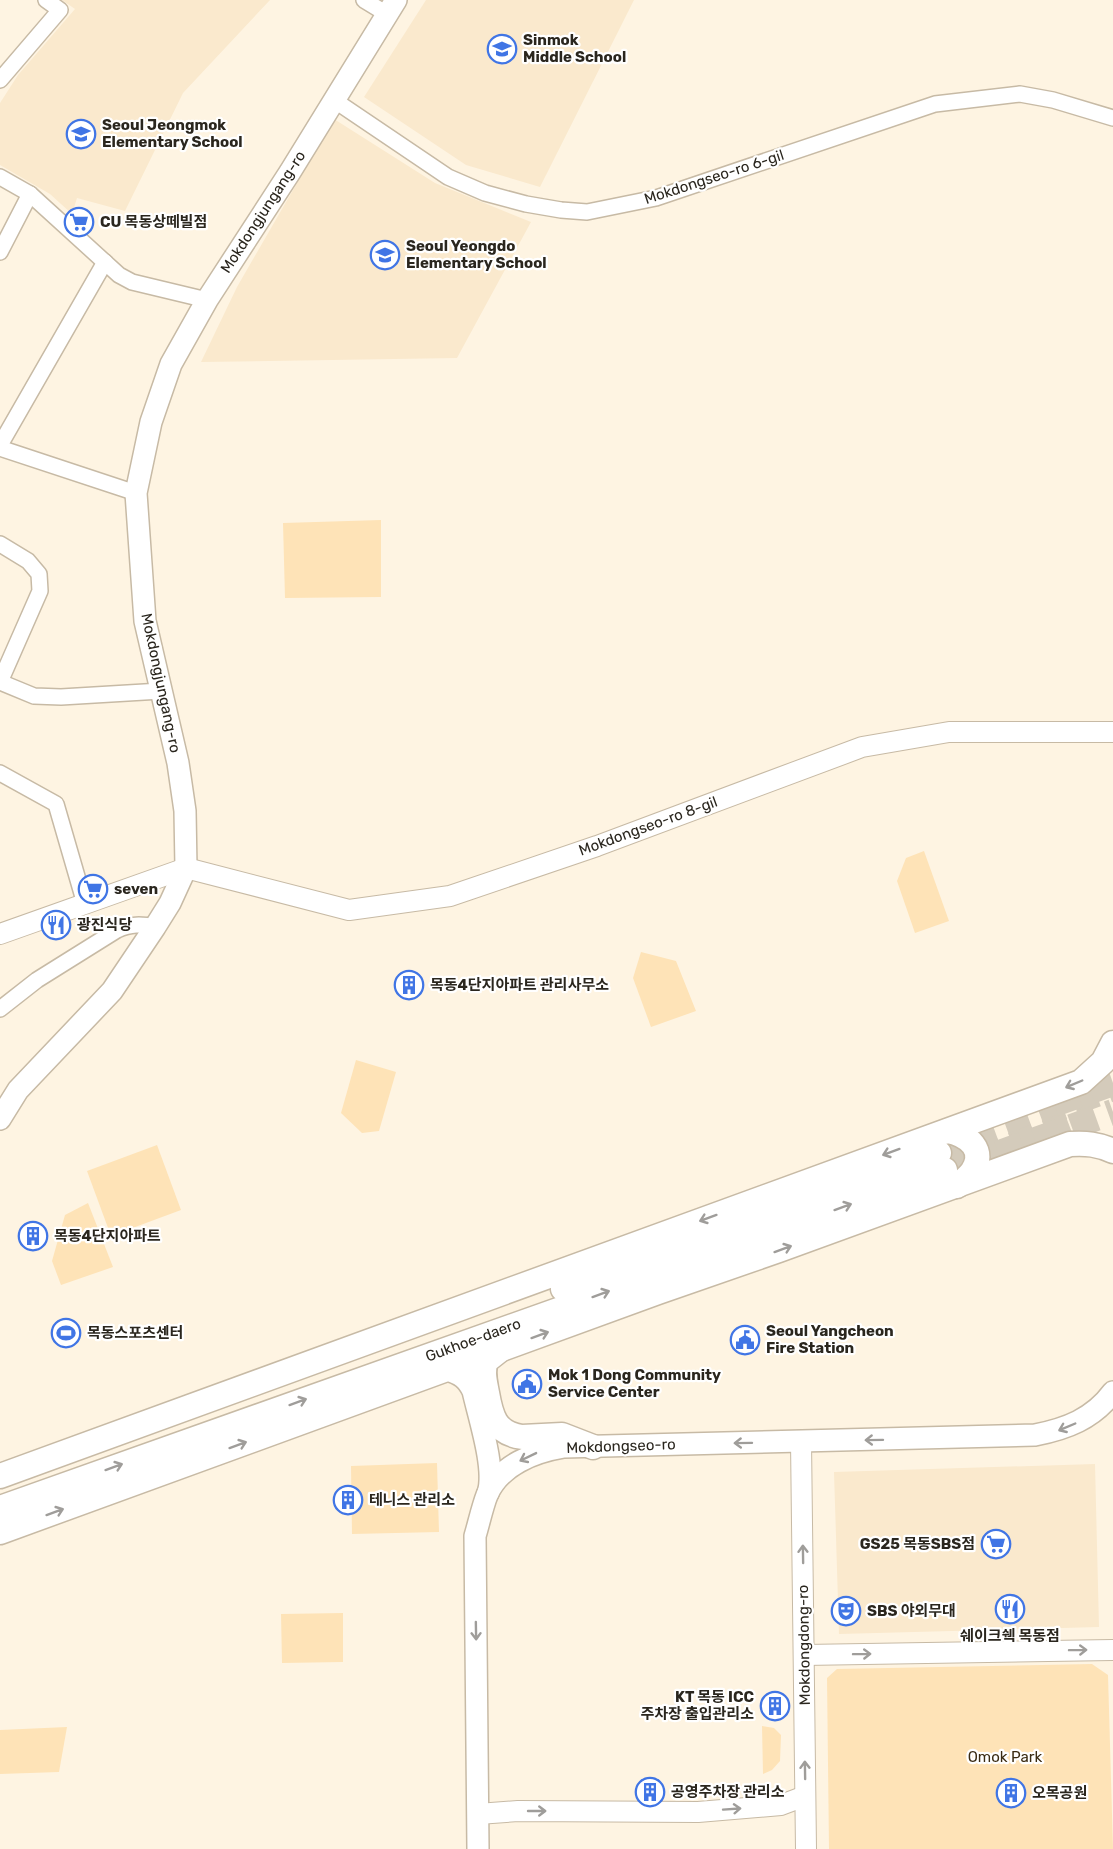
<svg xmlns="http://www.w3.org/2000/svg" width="1113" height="1849" font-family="Rubik,'Noto Sans KR',sans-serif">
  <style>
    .built { fill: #fae9cd }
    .green { fill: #fee3b7 }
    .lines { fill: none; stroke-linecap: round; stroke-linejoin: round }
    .primary-tunnel { stroke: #d4cbbb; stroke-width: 24; stroke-dasharray: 24 12; stroke-linecap: butt }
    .trunk-tunnel { stroke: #d4cbbb; stroke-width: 26; stroke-dasharray: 26 13; stroke-linecap: butt }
    .minor-casing { stroke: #c7baa5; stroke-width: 18 }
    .tertiary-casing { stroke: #c7baa5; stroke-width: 22 }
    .secondary-casing { stroke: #c7baa5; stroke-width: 24 }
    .primary-casing { stroke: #c7baa5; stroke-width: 27 }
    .minor { stroke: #fff; stroke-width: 15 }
    .tertiary { stroke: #fff; stroke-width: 20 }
    .secondary { stroke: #fff; stroke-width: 21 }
    .primary { stroke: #fff; stroke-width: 24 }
    .oneway { stroke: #9f9d9a }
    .labels { text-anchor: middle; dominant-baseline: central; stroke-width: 4.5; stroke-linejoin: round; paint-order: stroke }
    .poi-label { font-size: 15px; font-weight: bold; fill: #2a261e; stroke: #fff; text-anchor: start }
    .street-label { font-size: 15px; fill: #2a261e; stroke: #fff }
    .park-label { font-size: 15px; fill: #3a2b12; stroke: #fff }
  </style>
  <rect width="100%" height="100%" fill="#fef4e2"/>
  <!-- built -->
  <g class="built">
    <path d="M62,0H270L183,93L125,211L77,198L72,214L50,194L0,165V103L18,75L75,9Z"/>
    <path d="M426,0H634L540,187L466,165L364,97Z"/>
    <path d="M334,119L435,183L531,222L457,358L201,362L237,287Z"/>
    <path d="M1095,1464L1099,1627L839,1634L834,1472Z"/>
  </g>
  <!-- green -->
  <g class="green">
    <path d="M381,520V597L285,598L283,523Z"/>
    <path d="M924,851L949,921L915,933L897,881L906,858Z"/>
    <path d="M641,952L676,961L696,1011L651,1027L633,978Z"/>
    <path d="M356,1060L396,1072L379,1131L362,1133L341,1113Z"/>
    <path d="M157,1145L181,1210L111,1236L87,1171Z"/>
    <path d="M88,1203L113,1267L61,1285L52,1261L65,1215Z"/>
    <path d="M437,1463L439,1532L352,1534L351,1466Z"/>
    <path d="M343,1613V1662L282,1663L281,1614Z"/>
    <path d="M1092,1664L1108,1675L1113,1849H829L827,1678L837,1669Z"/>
    <path d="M762,1726L774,1728L781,1735L780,1761L772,1770L763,1774Z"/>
    <path d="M67,1727L59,1772L0,1774V1730Z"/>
  </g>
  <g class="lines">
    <!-- primary-tunnel -->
    <g class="primary-tunnel">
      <path d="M939,1153L1113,1089"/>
      <path d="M945,1170L1080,1119"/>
    </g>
    <!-- trunk-tunnel -->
    <g class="trunk-tunnel">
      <path d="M1054,1104L1113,1083"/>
      <path d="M925,1180L1113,1112"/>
    </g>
    <!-- minor casing -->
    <g class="minor-casing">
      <g id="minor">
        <path d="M364,0L387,14"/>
        <path d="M0,80L60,10L46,0"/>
        <path d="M334,100L448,177L485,193L526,204L561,210L587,212L656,198L935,104L1020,94L1053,100L1113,118"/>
        <path d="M0,177L30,194L119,275L132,282L207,300"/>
        <path d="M0,252L30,194"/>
        <path d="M0,445L105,262"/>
        <path d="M0,448L136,493"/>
        <path d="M0,544L28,561L39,574L40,591L0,682L34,696L61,697L161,691"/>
        <path d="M0,773L56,804L85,904"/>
        <path d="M0,1009L37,980L117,930C131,924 141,924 155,927"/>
      </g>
    </g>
    <!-- tertiary casing -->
    <g class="tertiary-casing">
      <g id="tertiary">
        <path d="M0,934L186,868L349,910L450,896L597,846L862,747L949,732H1113"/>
        <path d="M801,1441L806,1849"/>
        <path d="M804,1655L1113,1650"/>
        <path d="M478,1814L518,1811L698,1812L781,1805L805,1796"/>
      </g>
    </g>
    <!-- secondary casing -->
    <g class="secondary-casing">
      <g id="secondary">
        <path d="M0,1119L18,1090L112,991L155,927L170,903L186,868L185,811L178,763L145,621L136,493L151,422L171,364L207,300L290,172L396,0"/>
        <path d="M447,1370C460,1374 467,1378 473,1391C479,1418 496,1469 488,1493"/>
        <path d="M478,1849L475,1536C479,1523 482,1508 487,1495C500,1465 534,1452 564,1447L1035,1435C1066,1429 1093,1419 1113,1392"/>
      </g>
    </g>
    <!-- primary casing -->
    <g class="primary-casing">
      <g id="primary">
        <path d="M948,1131C968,1135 987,1150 972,1172C968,1177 962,1182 957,1186"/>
        <path d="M563,1289L939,1153"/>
        <path d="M500,1350L486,1361C482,1372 485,1382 487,1393C491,1416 495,1433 522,1437L562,1435L593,1447"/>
        <path d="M0,1476L1081,1082L1103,1062L1113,1043"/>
        <path d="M0,1508L668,1271L945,1170"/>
        <path d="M0,1532L658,1292L779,1250L1070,1144C1086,1143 1098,1144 1113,1151"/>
      </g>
    </g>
    <!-- minor -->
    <use href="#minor" class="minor"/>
    <!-- tertiary -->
    <use href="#tertiary" class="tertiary"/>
    <!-- secondary -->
    <use href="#secondary" class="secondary"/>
    <!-- primary -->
    <use href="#primary" class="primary"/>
  </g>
  <!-- one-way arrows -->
  <defs><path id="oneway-shaft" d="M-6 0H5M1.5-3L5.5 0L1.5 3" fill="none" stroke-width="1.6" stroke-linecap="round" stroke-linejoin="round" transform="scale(1.5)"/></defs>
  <g class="oneway">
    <use href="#oneway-shaft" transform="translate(1074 1084) rotate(157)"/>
    <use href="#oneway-shaft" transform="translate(891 1152) rotate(160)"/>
    <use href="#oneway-shaft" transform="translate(843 1207) rotate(-20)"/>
    <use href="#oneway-shaft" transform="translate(708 1218) rotate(160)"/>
    <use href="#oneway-shaft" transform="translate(783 1249) rotate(-20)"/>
    <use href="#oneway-shaft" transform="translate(601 1294) rotate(-20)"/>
    <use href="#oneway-shaft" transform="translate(540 1335) rotate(-20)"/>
    <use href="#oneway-shaft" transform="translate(298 1402) rotate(-20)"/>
    <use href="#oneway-shaft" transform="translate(1067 1427) rotate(157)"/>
    <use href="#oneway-shaft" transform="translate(874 1440) rotate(179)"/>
    <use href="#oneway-shaft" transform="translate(743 1443) rotate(179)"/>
    <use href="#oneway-shaft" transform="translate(238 1445) rotate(-20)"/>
    <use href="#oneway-shaft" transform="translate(528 1457) rotate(154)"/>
    <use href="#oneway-shaft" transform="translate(114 1467) rotate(-20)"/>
    <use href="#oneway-shaft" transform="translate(55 1512) rotate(-20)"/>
    <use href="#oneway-shaft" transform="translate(803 1554) rotate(-91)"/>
    <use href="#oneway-shaft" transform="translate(476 1631) rotate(89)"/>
    <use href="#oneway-shaft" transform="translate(1078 1650) rotate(-1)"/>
    <use href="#oneway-shaft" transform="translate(862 1654) rotate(-1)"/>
    <use href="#oneway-shaft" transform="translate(805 1770) rotate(-91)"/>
    <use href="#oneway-shaft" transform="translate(732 1809) rotate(-4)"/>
    <use href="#oneway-shaft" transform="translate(537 1811)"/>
  </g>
  <!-- icons -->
  <defs>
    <g id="school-ring" transform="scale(1.5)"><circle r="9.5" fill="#fff" stroke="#4075e5" stroke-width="1.5"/><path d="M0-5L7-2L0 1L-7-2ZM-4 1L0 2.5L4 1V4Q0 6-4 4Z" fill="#4075e5"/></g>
    <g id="supermarket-ring" transform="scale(1.5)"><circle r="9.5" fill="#fff" stroke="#4075e5" stroke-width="1.5"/><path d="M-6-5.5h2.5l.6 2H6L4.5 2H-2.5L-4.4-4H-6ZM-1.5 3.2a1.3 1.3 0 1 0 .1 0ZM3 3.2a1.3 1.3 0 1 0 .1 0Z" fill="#4075e5"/></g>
    <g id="restaurant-ring" transform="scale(1.5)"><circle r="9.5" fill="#fff" stroke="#4075e5" stroke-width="1.5"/><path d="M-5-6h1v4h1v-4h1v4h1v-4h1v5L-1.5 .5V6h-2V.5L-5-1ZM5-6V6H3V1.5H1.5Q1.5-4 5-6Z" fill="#4075e5"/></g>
    <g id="building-ring" transform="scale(1.5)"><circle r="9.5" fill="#fff" stroke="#4075e5" stroke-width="1.5"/><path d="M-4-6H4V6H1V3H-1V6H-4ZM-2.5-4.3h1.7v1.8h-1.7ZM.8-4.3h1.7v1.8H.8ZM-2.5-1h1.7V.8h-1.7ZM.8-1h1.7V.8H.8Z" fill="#4075e5"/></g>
    <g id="stadium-ring" transform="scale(1.5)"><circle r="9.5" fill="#fff" stroke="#4075e5" stroke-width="1.5"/><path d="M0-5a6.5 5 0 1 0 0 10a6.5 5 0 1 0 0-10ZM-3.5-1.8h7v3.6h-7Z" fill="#4075e5"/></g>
    <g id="civic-ring" transform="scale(1.5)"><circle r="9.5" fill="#fff" stroke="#4075e5" stroke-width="1.5"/><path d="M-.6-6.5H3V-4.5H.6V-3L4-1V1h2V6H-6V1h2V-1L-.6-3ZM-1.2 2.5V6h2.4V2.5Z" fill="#4075e5"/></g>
    <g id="theatre-ring" transform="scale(1.5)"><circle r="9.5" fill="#fff" stroke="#4075e5" stroke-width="1.5"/><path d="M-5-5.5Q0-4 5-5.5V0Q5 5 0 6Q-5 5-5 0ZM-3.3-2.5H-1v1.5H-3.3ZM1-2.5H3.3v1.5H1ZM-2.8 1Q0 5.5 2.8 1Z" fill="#4075e5"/></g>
  </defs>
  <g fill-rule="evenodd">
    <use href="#school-ring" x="502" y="49"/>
    <use href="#school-ring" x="81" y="134"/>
    <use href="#supermarket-ring" x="79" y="222"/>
    <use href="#school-ring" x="385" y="255"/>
    <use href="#supermarket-ring" x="93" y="889"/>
    <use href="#restaurant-ring" x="56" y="925"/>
    <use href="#building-ring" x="409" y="985"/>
    <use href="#building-ring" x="33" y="1236"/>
    <use href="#stadium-ring" x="66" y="1333"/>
    <use href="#civic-ring" x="745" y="1340"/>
    <use href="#civic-ring" x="527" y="1384"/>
    <use href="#building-ring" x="348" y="1500"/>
    <use href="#supermarket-ring" x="996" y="1544"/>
    <use href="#restaurant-ring" x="1010" y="1609"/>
    <use href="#theatre-ring" x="846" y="1611"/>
    <use href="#building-ring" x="775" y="1706"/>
    <use href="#building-ring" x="650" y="1792"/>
    <use href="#building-ring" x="1011" y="1793"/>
  </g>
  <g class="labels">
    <!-- poi labels -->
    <g class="poi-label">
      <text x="523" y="40">Sinmok<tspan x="523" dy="17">Middle School</tspan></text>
      <text x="102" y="125">Seoul Jeongmok<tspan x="102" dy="17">Elementary School</tspan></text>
      <text x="100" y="222">CU 목동상떼빌점</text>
      <text x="406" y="246">Seoul Yeongdo<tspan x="406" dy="17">Elementary School</tspan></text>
      <text x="114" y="889">seven</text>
      <text x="77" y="925">광진식당</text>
      <text x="430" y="985">목동4단지아파트 관리사무소</text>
      <text x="54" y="1236">목동4단지아파트</text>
      <text x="766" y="1331">Seoul Yangcheon<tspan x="766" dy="17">Fire Station</tspan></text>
      <text x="87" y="1333">목동스포츠센터</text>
      <text x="548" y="1375">Mok 1 Dong Community<tspan x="548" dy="17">Service Center</tspan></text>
      <text x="369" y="1500">테니스 관리소</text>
      <text x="975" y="1544" text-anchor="end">GS25 목동SBS점</text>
      <text x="867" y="1611">SBS 야외무대</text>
      <text x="1010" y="1636" text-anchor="middle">쉐이크쉑 목동점</text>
      <text x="754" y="1697" text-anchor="end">KT 목동 ICC<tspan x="754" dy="17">주차장 출입관리소</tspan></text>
      <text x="671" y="1792">공영주차장 관리소</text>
      <text x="1032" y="1793">오목공원</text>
    </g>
    <!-- street labels -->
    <g class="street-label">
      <text transform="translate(714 177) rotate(-18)">Mokdongseo-ro 6-gil</text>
      <text transform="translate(263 212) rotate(-57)">Mokdongjungang-ro</text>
      <text transform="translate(161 683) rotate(78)">Mokdongjungang-ro</text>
      <text transform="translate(648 826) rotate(-20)">Mokdongseo-ro 8-gil</text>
      <text transform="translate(473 1340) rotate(-20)">Gukhoe-daero</text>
      <text transform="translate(621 1446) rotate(-2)">Mokdongseo-ro</text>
      <text transform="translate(804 1645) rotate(-91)">Mokdongdong-ro</text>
    </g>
    <!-- park labels -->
    <g class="park-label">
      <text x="1005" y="1757">Omok Park</text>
    </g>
  </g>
</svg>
